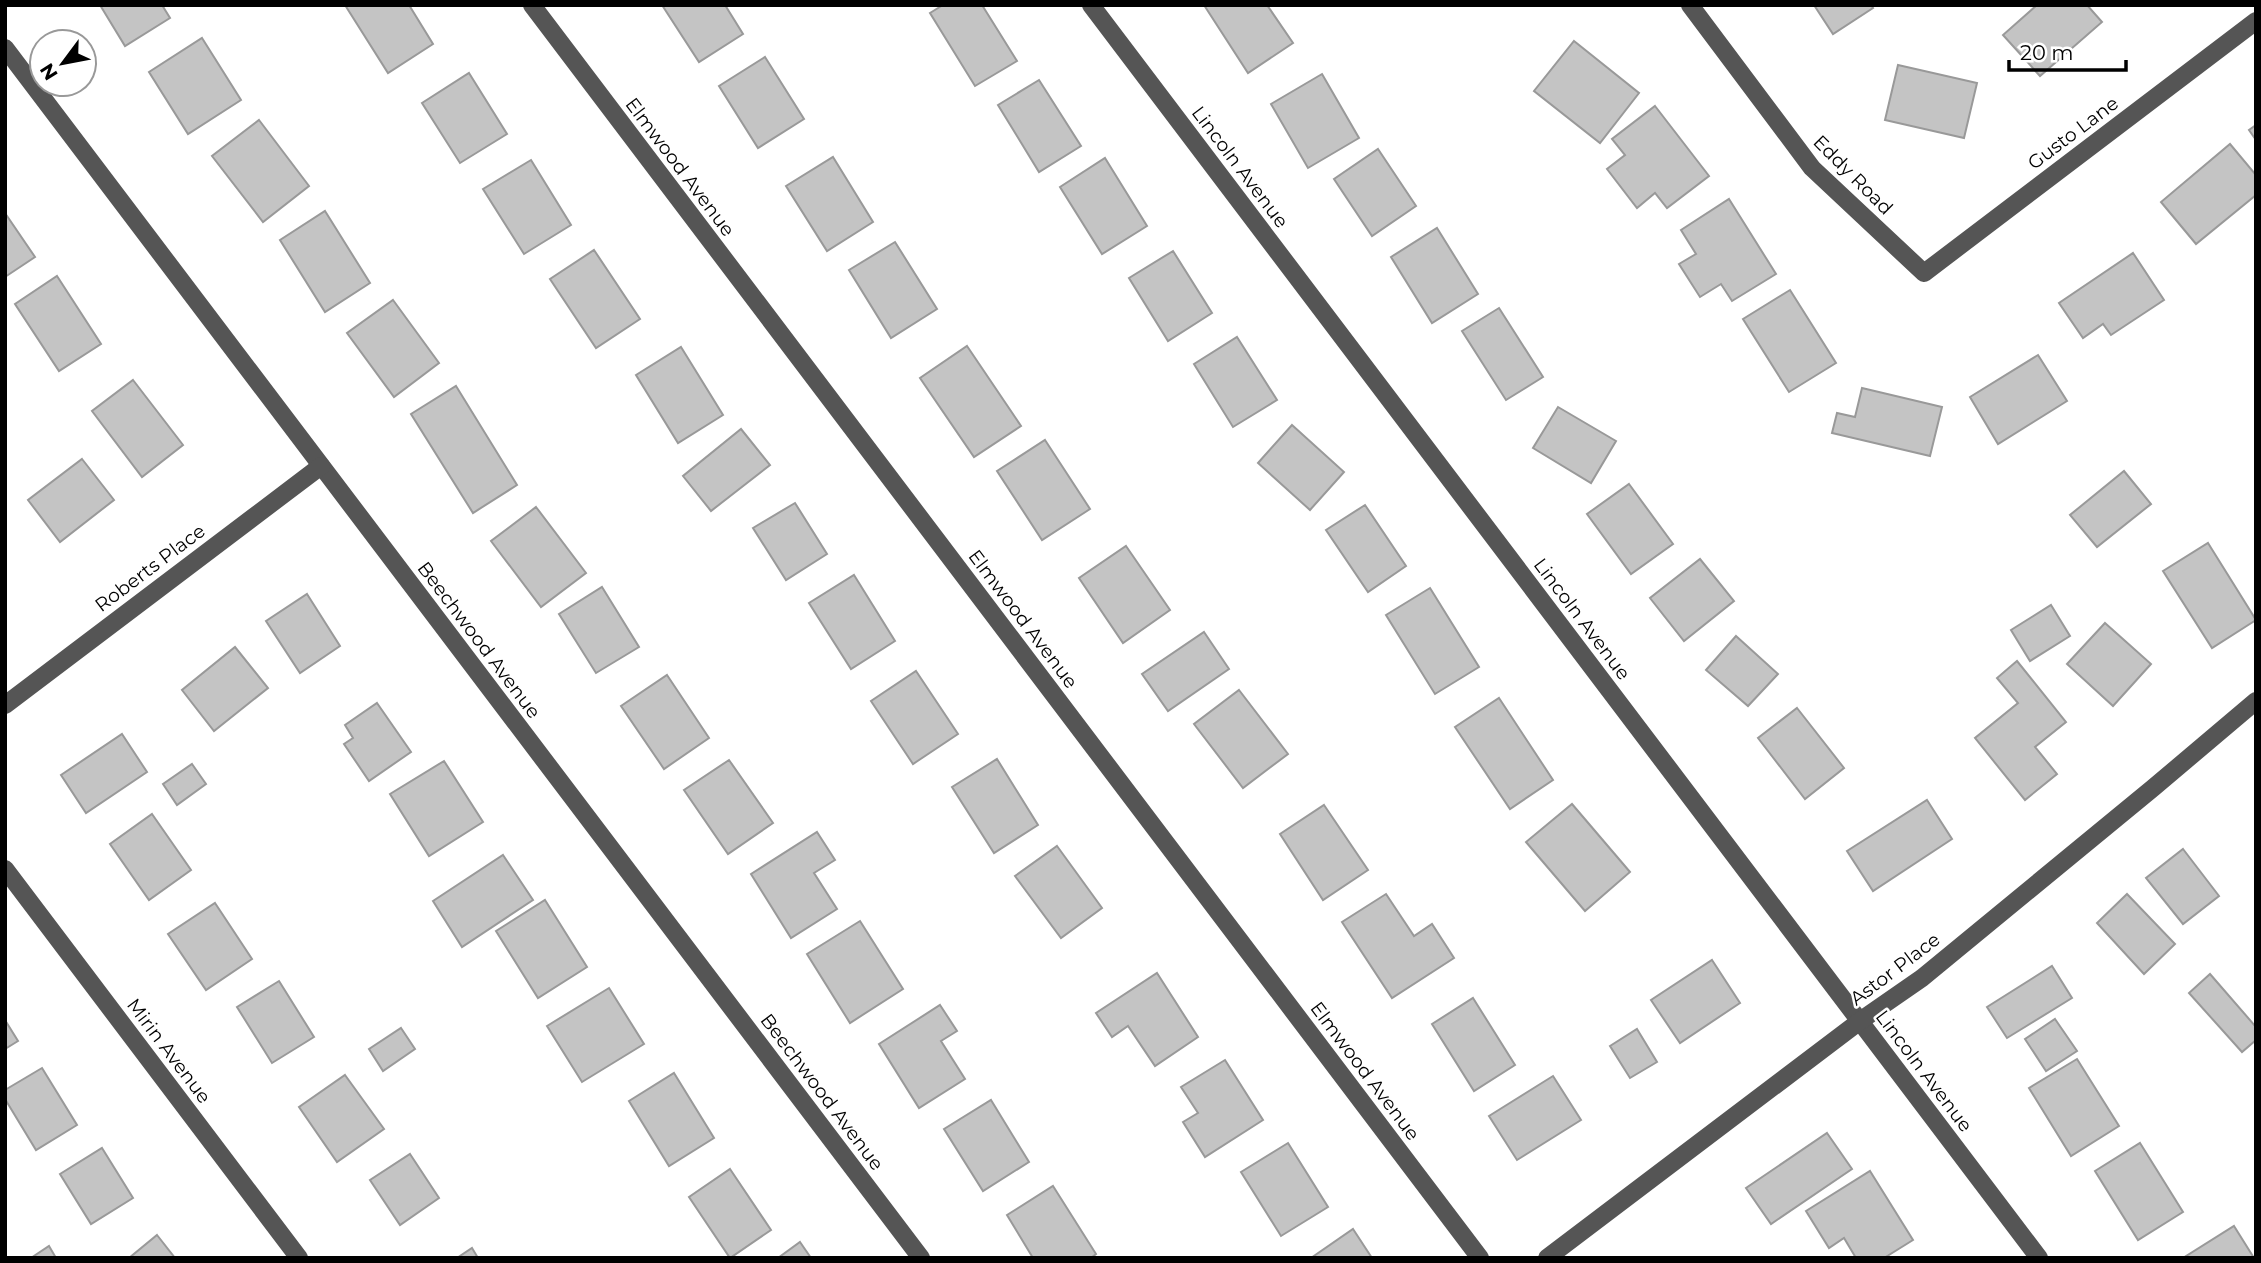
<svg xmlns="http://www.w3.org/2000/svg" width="2261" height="1263" font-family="Montserrat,sans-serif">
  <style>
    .building { fill: #c4c4c4; stroke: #999; stroke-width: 2 }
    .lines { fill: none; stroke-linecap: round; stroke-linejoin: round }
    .minor { stroke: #555; stroke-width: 18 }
    .labels { text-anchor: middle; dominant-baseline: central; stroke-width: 5; stroke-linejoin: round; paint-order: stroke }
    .street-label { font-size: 19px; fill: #000; stroke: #fff }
  </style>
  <rect width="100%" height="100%" fill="#fff"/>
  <!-- building -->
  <g class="building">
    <path d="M100,5H162L170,18L125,46Z"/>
    <path d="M345,5H409L433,44L388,73Z"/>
    <path d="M662,5H725L743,34L699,62Z"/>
    <path d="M943,5H982L1017,61L975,86L930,13Z"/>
    <path d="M1204,5H1267L1293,43L1248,73Z"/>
    <path d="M1814,5H1871L1873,8L1833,34Z"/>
    <path d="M2037,5H2087L2102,22L2040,76L2003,35Z"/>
    <path d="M202,38L241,100L188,134L149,72Z"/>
    <path d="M1574,41L1639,93L1600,143L1534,91Z"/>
    <path d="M765,57L804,119L758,148L719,86Z"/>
    <path d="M1898,65L1977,83L1964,138L1885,120Z"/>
    <path d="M469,73L507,134L460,163L422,103Z"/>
    <path d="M1322,74L1359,138L1308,168L1271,104Z"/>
    <path d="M1039,80L1081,146L1039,172L998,105Z"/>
    <path d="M1655,106L1709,176L1667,208L1655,193L1637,208L1607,169L1625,155L1612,139Z"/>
    <path d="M259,120L309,186L263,222L212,156Z"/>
    <path d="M2256,125V140L2249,130Z"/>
    <path d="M2230,144L2256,175V195L2196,244L2161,202Z"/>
    <path d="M1378,149L1416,206L1372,236L1334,179Z"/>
    <path d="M833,157L873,222L827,251L786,186Z"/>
    <path d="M1105,158L1147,226L1102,254L1060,187Z"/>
    <path d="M531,160L571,225L524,254L483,189Z"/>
    <path d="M1729,199L1776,274L1732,301L1721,284L1700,297L1679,264L1696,254L1681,230Z"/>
    <path d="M325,211L370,283L325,312L280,240Z"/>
    <path d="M5,213L35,257L5,277Z"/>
    <path d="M1437,228L1478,294L1432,323L1391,257Z"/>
    <path d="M895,242L937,309L891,338L849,270Z"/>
    <path d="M594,250L640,319L596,348L550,279Z"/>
    <path d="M1173,251L1212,313L1168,341L1129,278Z"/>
    <path d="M2133,253L2164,300L2111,335L2103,324L2083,338L2059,303Z"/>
    <path d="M57,276L101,344L59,371L15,304Z"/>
    <path d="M1790,290L1836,363L1789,392L1743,319Z"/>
    <path d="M393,300L439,363L394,397L347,333Z"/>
    <path d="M1499,308L1543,377L1506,400L1462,331Z"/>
    <path d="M1237,337L1277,400L1233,427L1194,364Z"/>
    <path d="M967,346L1021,426L974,457L920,378Z"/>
    <path d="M681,347L723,415L678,443L636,375Z"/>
    <path d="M2038,355L2067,401L1998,444L1970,397Z"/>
    <path d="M133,380L183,445L142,477L92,411Z"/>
    <path d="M456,386L517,485L473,513L411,414Z"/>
    <path d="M1862,388L1942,407L1930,456L1832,433L1837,413L1855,417Z"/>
    <path d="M1558,407L1616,441L1591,483L1533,448Z"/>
    <path d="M1292,425L1344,472L1310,510L1258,463Z"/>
    <path d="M741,429L770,465L711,511L683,476Z"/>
    <path d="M1045,440L1090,509L1042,540L997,471Z"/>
    <path d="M82,459L114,500L60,542L28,500Z"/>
    <path d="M2124,471L2151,504L2097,547L2070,515Z"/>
    <path d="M1629,484L1673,544L1631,574L1587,514Z"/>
    <path d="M795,503L827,554L786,580L753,528Z"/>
    <path d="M1365,505L1406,566L1368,592L1326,530Z"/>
    <path d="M536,507L586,573L541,607L491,541Z"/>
    <path d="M2208,543L2256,620L2212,648L2163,571Z"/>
    <path d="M1126,546L1170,610L1123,643L1079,578Z"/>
    <path d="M1700,559L1734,601L1684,641L1650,598Z"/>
    <path d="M854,575L895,641L851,669L809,603Z"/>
    <path d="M602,587L639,647L596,673L559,614Z"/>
    <path d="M1430,588L1479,667L1435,694L1386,615Z"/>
    <path d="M307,594L340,646L300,673L266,621Z"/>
    <path d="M2051,605L2070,636L2030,661L2011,630Z"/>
    <path d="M2105,623L2151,664L2113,706L2067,664Z"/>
    <path d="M1204,632L1229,669L1168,711L1142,674Z"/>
    <path d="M1736,636L1778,674L1748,706L1706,670Z"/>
    <path d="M235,647L268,688L214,731L182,690Z"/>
    <path d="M2017,661L2066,722L2035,747L2057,774L2025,800L1975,738L2018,703L1997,678Z"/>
    <path d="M916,671L958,734L913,764L871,701Z"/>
    <path d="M667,675L709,738L664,769L621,706Z"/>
    <path d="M1239,690L1288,754L1243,788L1194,724Z"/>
    <path d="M1499,698L1553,780L1510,809L1455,727Z"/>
    <path d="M377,703L411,752L369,781L344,744L353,738L345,725Z"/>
    <path d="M1797,708L1844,768L1805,799L1758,738Z"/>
    <path d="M122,734L147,772L86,813L61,775Z"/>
    <path d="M997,759L1038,825L994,853L952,787Z"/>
    <path d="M729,760L773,823L728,854L684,790Z"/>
    <path d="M444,761L483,822L429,856L390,794Z"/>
    <path d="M192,764L206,784L177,805L163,784Z"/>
    <path d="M1927,800L1952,839L1873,891L1847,851Z"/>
    <path d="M1572,804L1630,872L1585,911L1526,842Z"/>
    <path d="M1324,805L1368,870L1323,900L1280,834Z"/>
    <path d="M152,814L191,870L149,900L110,844Z"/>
    <path d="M817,832L835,860L814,873L837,909L791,938L751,874Z"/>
    <path d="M1057,846L1102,908L1061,938L1015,876Z"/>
    <path d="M2183,849L2219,896L2183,924L2146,878Z"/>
    <path d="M503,855L533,900L462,947L433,901Z"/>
    <path d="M1386,894L1414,936L1432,924L1454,958L1392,998L1342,922Z"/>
    <path d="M2127,894L2175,944L2144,974L2097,923Z"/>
    <path d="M545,900L587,967L538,998L496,931Z"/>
    <path d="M215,903L252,959L206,990L168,934Z"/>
    <path d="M860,921L903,989L850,1023L807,954Z"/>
    <path d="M1712,960L1740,1003L1680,1043L1651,1000Z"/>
    <path d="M2052,966L2072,998L2007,1038L1987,1007Z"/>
    <path d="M1157,973L1198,1037L1155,1066L1128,1026L1112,1037L1096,1013Z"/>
    <path d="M2210,974L2256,1027V1040L2242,1052L2189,993Z"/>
    <path d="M279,981L314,1037L272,1063L237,1007Z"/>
    <path d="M609,988L644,1044L582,1082L547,1026Z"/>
    <path d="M1473,998L1515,1065L1474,1091L1432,1024Z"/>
    <path d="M940,1005L957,1031L941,1041L965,1079L919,1108L879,1044Z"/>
    <path d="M2055,1019L2077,1051L2046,1071L2025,1039Z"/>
    <path d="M5,1020L18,1041L5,1049Z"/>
    <path d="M401,1028L415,1049L383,1071L369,1049Z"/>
    <path d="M1637,1029L1657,1062L1630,1078L1610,1046Z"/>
    <path d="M2077,1059L2119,1126L2071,1156L2029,1088Z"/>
    <path d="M1225,1060L1263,1120L1205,1157L1183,1122L1198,1113L1181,1087Z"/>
    <path d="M42,1068L77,1125L36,1150L5,1099V1090Z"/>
    <path d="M674,1073L714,1138L669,1166L629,1101Z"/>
    <path d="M345,1075L384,1129L337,1162L299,1107Z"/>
    <path d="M1553,1076L1581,1120L1517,1160L1489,1116Z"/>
    <path d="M991,1100L1029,1162L983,1191L944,1129Z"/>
    <path d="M1827,1133L1852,1169L1771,1224L1746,1188Z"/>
    <path d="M1288,1143L1328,1207L1281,1236L1241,1172Z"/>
    <path d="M2140,1143L2183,1212L2138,1240L2095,1171Z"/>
    <path d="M102,1148L133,1198L91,1224L60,1174Z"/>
    <path d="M410,1154L439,1198L400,1225L370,1180Z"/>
    <path d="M730,1169L771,1230L730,1258L689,1197Z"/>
    <path d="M1870,1171L1913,1240L1884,1258H1856L1844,1238L1829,1248L1806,1211Z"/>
    <path d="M1053,1186L1096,1254L1091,1258H1033L1007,1215Z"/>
    <path d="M2234,1226L2254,1258H2183Z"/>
    <path d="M1353,1229L1372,1258H1311Z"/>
    <path d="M157,1235L175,1258H129Z"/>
    <path d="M800,1242L811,1258H778Z"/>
    <path d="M49,1246L56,1258H31Z"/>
    <path d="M472,1248L478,1258H457Z"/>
  </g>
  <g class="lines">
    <!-- minor -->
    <g class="minor">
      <path d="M532,5L1480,1258"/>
      <path d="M1091,5L2039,1258"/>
      <path d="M1690,5L1812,168L1924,273L2256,21"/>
      <path d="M5,48L921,1258"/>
      <path d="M5,705L321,466"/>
      <path d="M5,869L299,1258"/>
      <path d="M1547,1258L1860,1021L1922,978L2153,788L2256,701"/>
    </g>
  </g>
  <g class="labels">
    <!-- street labels -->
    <g class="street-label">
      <text transform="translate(2073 133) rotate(-37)">Gusto Lane</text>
      <text transform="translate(680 167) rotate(53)">Elmwood Avenue</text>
      <text transform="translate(1240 167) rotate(53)">Lincoln Avenue</text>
      <text transform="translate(1853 175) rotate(45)">Eddy Road</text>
      <text transform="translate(150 568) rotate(-37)">Roberts Place</text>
      <text transform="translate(1023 619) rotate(53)">Elmwood Avenue</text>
      <text transform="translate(1582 619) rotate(53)">Lincoln Avenue</text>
      <text transform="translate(479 640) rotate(53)">Beechwood Avenue</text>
      <text transform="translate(1895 969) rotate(-37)">Astor Place</text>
      <text transform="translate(169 1051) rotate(53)">Mirin Avenue</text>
      <text transform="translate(1365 1071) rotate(53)">Elmwood Avenue</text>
      <text transform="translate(1924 1071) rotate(53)">Lincoln Avenue</text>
      <text transform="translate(822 1092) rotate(53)">Beechwood Avenue</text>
    </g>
  </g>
  <!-- border -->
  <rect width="2261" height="1263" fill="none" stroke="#000000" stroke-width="14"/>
  <!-- north arrow -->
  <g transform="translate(63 63) rotate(238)"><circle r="33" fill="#ffffff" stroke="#999999" stroke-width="2"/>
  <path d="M0-5L12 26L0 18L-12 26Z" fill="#000000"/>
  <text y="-10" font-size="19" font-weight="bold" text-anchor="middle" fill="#000000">N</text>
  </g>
  <!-- scale -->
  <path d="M2009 60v10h117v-10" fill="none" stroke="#000000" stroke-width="3.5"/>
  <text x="2020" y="60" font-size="21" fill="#000000" stroke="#ffffff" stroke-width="5" paint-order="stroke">20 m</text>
</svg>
